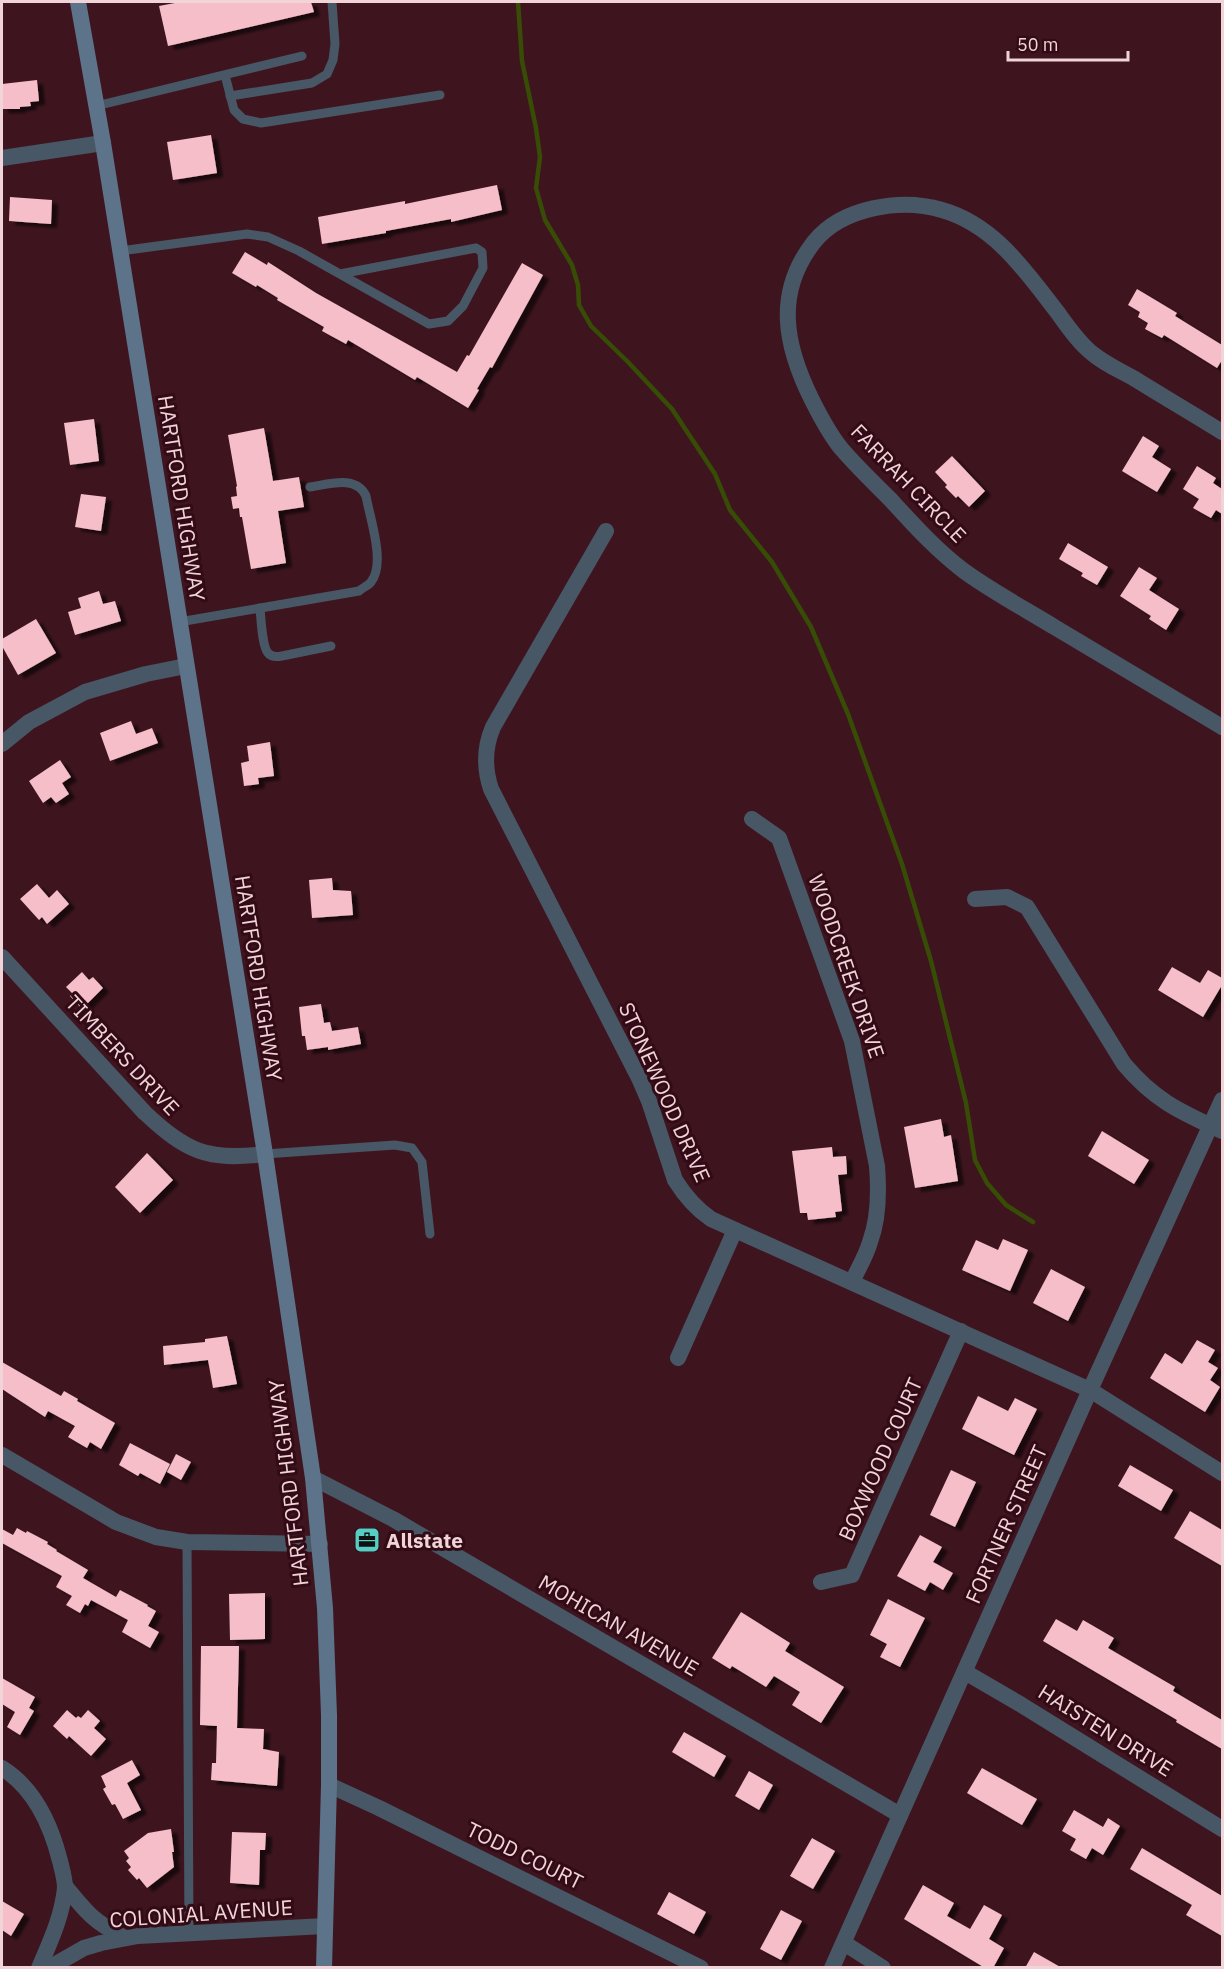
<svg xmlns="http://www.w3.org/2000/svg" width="1224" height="1969" font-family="'IBM Plex Sans',sans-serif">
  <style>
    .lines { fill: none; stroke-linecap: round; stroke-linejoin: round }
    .stream { stroke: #374d05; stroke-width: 4.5 }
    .building { fill: #f5bec8; filter: url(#shadow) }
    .service { stroke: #485765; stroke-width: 9 }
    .minor { stroke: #485765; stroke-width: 16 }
    .tertiary { stroke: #485765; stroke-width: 16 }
    .secondary { stroke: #5c7389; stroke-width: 16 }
    .labels { text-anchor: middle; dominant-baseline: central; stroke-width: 6; stroke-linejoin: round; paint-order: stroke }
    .street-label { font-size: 21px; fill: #f0d4d8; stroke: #320b16 }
    .poi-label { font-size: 21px; font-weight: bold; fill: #f0d4d8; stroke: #320b16; text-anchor: start }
  </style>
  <defs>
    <filter id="shadow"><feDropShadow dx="6" dy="4" stdDeviation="1.5" flood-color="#0009"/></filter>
  </defs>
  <rect width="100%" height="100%" fill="#3e151f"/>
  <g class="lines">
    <!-- stream -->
    <path class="stream" d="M518,2L522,61L536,128L540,157L536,188L545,220L572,265L578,285L579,305L591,326L628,362L672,409L715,474L730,510L772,562L811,627L848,714L902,864L931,961L966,1103L975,1160L987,1183L1006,1205L1033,1222"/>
  </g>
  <!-- building -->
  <g class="building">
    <path d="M180,2H311L314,12L168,46L159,6Z"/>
    <path d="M37,80L39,101L30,102L31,106L20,107V109H2V84Z"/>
    <path d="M211,135L217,173L173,180L167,142Z"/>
    <path d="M497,185L502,210L451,222V219L386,231V233L322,244L318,217L405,201V204Z"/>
    <path d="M10,197L52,200L51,224L9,221Z"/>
    <path d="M245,252L267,265L268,262L316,293L457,372L467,355L469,356L522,263L543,275L492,368L490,367L477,389L479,390L468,408L417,377L415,380L348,340L346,344L322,331L324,327L277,300L278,298L257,285L256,287L232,273Z"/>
    <path d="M1137,289L1177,313L1175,316L1222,345V360L1217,368L1164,335L1162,338L1145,329L1148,323L1138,317L1140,312L1128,305Z"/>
    <path d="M94,419L99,461L70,465L64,423Z"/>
    <path d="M264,428L273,481L299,477L304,507L278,511L286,563L251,569L242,517H240L239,508L233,509L231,497L237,496L236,487L237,486L228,435Z"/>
    <path d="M1143,436L1159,446L1152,457L1171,469L1157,492L1122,471Z"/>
    <path d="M952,456L985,491L969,507L958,496L956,498L945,487L947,485L935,472Z"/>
    <path d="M1197,466L1216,478L1213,483L1222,489V514L1216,510L1211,518L1193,508L1199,499L1183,489Z"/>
    <path d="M81,494L106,497L101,531L75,527Z"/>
    <path d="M1068,543L1108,567L1097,585L1081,576L1083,573L1059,559Z"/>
    <path d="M1139,567L1157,578L1149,590L1179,609L1166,630L1149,619L1151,616L1120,596Z"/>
    <path d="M99,591L103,604L115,601L121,621L75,635L68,612L81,608L78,598Z"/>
    <path d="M36,619L56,653L18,675L2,646V639Z"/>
    <path d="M131,721L136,734L152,728L158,743L110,761L100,733Z"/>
    <path d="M270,742L274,776L258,778L259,784L244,786L241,763L249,761L247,746Z"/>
    <path d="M60,760L71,777L62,783L69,794L56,803L51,797L43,803L29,781Z"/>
    <path d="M332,878L333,890L351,891L353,915L312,918L309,880Z"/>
    <path d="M37,884L49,898L57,890L69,904L47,924L42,917L39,920L20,899Z"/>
    <path d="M1172,967L1200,983L1208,970L1222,978V985L1203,1017L1158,990Z"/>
    <path d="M82,972L89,980L93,977L103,988L82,1009L70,996L73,994L66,987Z"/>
    <path d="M321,1004L324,1023L330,1022L332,1031L358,1027L361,1044L328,1050V1047L307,1050L305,1036H302L299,1007Z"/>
    <path d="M941,1119L944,1137L951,1135L958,1181L915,1188L904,1127Z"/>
    <path d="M1102,1131L1149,1160L1134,1184L1088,1156Z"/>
    <path d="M832,1147L833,1157L846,1156L847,1174L838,1175L842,1211L835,1212L836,1217L808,1220L807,1213H800L792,1151Z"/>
    <path d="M147,1153L173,1180L140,1213L115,1187Z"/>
    <path d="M1003,1239L1028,1250L1010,1291L962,1270L976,1240L998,1250Z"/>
    <path d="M1051,1269L1085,1287L1068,1321L1033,1303Z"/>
    <path d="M227,1336L237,1384L213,1388L208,1360L164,1365L163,1346L205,1342V1339Z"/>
    <path d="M1197,1340L1215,1350L1208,1362L1218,1368L1210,1380L1220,1387L1205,1412L1150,1378L1165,1353L1182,1364Z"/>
    <path d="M2,1362L61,1396L64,1391L78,1399L77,1401L115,1423L101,1449L90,1442L87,1448L68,1437L75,1426L48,1411L45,1417L2,1389Z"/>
    <path d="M978,1396L1008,1411L1015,1398L1037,1409L1014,1455L962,1429Z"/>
    <path d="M130,1443L170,1464L160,1484L140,1473L138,1476L119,1465Z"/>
    <path d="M176,1454L191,1462L181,1480L167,1472Z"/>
    <path d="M1130,1465L1173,1490L1161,1511L1118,1486Z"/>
    <path d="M951,1470L976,1482L955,1527L930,1515Z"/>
    <path d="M1190,1511L1222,1530V1566L1174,1538Z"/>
    <path d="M17,1528L26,1533L27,1531L48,1542L47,1544L57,1550L56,1551L88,1570L83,1578L116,1597L120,1590L148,1605L147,1606L156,1611L148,1626L159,1632L150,1648L122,1632L128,1620L91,1600L88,1606L85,1604L80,1613L66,1605L72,1596L56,1587L62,1576L2,1543V1529L13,1535Z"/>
    <path d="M920,1535L942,1547L933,1562L953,1573L943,1590L930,1582L925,1591L897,1576Z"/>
    <path d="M265,1593V1639L230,1640L229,1594Z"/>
    <path d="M888,1599L925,1618L900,1667L880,1657L887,1644L870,1635Z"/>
    <path d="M741,1612L790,1643L785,1651L844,1687L821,1723L792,1705L800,1692L774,1676L766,1687L732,1666L730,1669L712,1658Z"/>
    <path d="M1056,1619L1077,1631L1083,1620L1114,1638L1108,1648L1175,1687L1173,1691L1222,1720V1749L1176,1722L1177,1720L1043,1641Z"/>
    <path d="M201,1646H239L237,1728L264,1729L263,1749L279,1752L277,1786L211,1780L212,1763H216L217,1726L200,1725Z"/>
    <path d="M2,1678L35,1697L29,1708L34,1711L20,1735L7,1727L15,1712L2,1704Z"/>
    <path d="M67,1710L76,1718L78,1716L81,1718L88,1710L100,1721L94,1728L106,1739L91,1756L69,1736L67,1739L53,1726Z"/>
    <path d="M684,1732L726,1756L714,1777L672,1752Z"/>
    <path d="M132,1760L140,1775L127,1783L141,1810L123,1819L115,1804L112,1805L103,1789L106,1787L101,1776Z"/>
    <path d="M982,1768L1037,1799L1022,1825L967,1793Z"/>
    <path d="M749,1771L773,1785L759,1810L735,1796Z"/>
    <path d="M1074,1810L1103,1827L1108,1818L1120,1826L1103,1855L1092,1848L1086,1859L1070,1850L1076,1839L1062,1831Z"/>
    <path d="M171,1829L174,1852H172L174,1867L147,1888L139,1878L137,1880L128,1870L131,1867L126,1861L129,1858L124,1851L148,1833Z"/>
    <path d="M232,1832L266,1833L265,1850H260L259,1885L230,1883Z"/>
    <path d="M812,1838L835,1851L813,1889L790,1876Z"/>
    <path d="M1142,1848L1222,1896V1936L1186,1915L1192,1905L1130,1869Z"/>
    <path d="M923,1885L954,1903L947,1916L970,1929L984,1905L1002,1915L989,1939L1004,1948L993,1968H985L904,1919Z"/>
    <path d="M669,1892L706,1912L694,1934L657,1914Z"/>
    <path d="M2,1901L24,1914L11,1936L2,1930Z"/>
    <path d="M781,1910L802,1921L781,1960L760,1949Z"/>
    <path d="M1034,1952L1062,1968H1025Z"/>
  </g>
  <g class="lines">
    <!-- service -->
    <g class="service">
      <path d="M225,75L234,110L243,119L261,123L440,95"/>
      <path d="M230,96L312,83L327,74L333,60L335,44L332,2"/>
      <path d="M96,106L302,56"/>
      <path d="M120,251L247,234L268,237L299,251L429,324L448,321L463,306L483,268L482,252L476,248L340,274"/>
      <path d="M260,608C261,618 262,646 268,653C271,657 277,657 282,656L331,646"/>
      <path d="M179,622L359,591C362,588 368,586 371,582C386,563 370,519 366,496C356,475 330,484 310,487"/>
      <path d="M265,1154L395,1145L412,1148L422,1162L430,1234"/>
      <path d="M187,1542L189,1933"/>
    </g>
    <!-- minor -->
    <g class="minor">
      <path d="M2,158L103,143"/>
      <path d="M1222,432C1193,414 1164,397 1135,379C1121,371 1105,364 1093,354C1079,343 1068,327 1058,313C1026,272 995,225 942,210C901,198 842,207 814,242C774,293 785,346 812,400C820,416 829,433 840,447C855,465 873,482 890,499C913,524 936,550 964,571C993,592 1025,609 1056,628C1112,661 1167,694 1222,727"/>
      <path d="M606,531L493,727C484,748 484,768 491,789L639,1078L649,1101L675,1180C685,1196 695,1208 711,1219L1090,1390L1222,1473"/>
      <path d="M2,744L29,722L85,692L146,674L186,666"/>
      <path d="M752,819L779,838L852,1041L877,1166C879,1191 879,1218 870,1242C866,1256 858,1269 852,1282"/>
      <path d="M975,899L1007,897L1027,907L1124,1064C1155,1101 1181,1112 1222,1131"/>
      <path d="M678,1358L735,1230"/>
      <path d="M2,1455L116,1522L156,1537L187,1542L320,1544"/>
      <path d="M313,1478L393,1519L900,1815"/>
      <path d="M821,1582L852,1575L961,1331"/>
      <path d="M965,1672L1020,1704L1222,1829"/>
      <path d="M2,1768C34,1788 51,1825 60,1861C62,1869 65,1879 65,1888C62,1917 50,1942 39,1968"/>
      <path d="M329,1785L379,1808L701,1968"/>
      <path d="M65,1886C86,1912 94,1922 125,1938"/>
      <path d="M844,1943L883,1968"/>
      <path d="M49,1968L84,1948L101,1943L138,1936L325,1926"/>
    </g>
    <!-- tertiary -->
    <g class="tertiary">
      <path d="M2,957L145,1113C187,1152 207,1161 265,1154"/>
      <path d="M832,1968L1090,1390L1222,1100"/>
    </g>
    <!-- secondary -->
    <path class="secondary" d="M78,2L103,143L265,1154L313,1478L325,1608L329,1715V1785L324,1968"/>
  </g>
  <!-- icons -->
  <defs>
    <g id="office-square" transform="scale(1.35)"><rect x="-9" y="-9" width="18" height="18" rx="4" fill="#56cec3" stroke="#320b16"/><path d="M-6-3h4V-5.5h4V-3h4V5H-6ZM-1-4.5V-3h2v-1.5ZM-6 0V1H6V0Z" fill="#111"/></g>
  </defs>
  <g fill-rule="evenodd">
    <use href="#office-square" x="367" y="1540"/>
  </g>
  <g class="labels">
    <!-- street labels -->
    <g class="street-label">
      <text transform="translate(909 483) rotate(46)">FARRAH CIRCLE</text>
      <text transform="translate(182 498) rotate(81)">HARTFORD HIGHWAY</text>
      <text transform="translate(847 966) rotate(71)">WOODCREEK DRIVE</text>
      <text transform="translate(259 978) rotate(81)">HARTFORD HIGHWAY</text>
      <text transform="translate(123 1055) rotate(47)">TIMBERS DRIVE</text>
      <text transform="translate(665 1092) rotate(66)">STONEWOOD DRIVE</text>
      <text transform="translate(880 1459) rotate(-66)">BOXWOOD COURT</text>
      <text transform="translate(288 1483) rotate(-97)">HARTFORD HIGHWAY</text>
      <text transform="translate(1006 1524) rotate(-66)">FORTNER STREET</text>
      <text transform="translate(619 1625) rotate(30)">MOHICAN AVENUE</text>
      <text transform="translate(1106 1730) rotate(32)">HAISTEN DRIVE</text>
      <text transform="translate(525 1855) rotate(26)">TODD COURT</text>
      <text transform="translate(201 1913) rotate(-4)">COLONIAL AVENUE</text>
    </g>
    <!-- poi labels -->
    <g class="poi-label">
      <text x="386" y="1540">Allstate</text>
    </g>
  </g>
  <!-- border -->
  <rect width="1224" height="1969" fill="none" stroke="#f0d4d8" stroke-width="6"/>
  <!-- scale -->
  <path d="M1008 51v9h120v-9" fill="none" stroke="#f0d4d8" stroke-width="3"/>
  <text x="1017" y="51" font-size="18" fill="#f0d4d8" stroke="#320b16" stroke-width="4.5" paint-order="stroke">50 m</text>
</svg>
